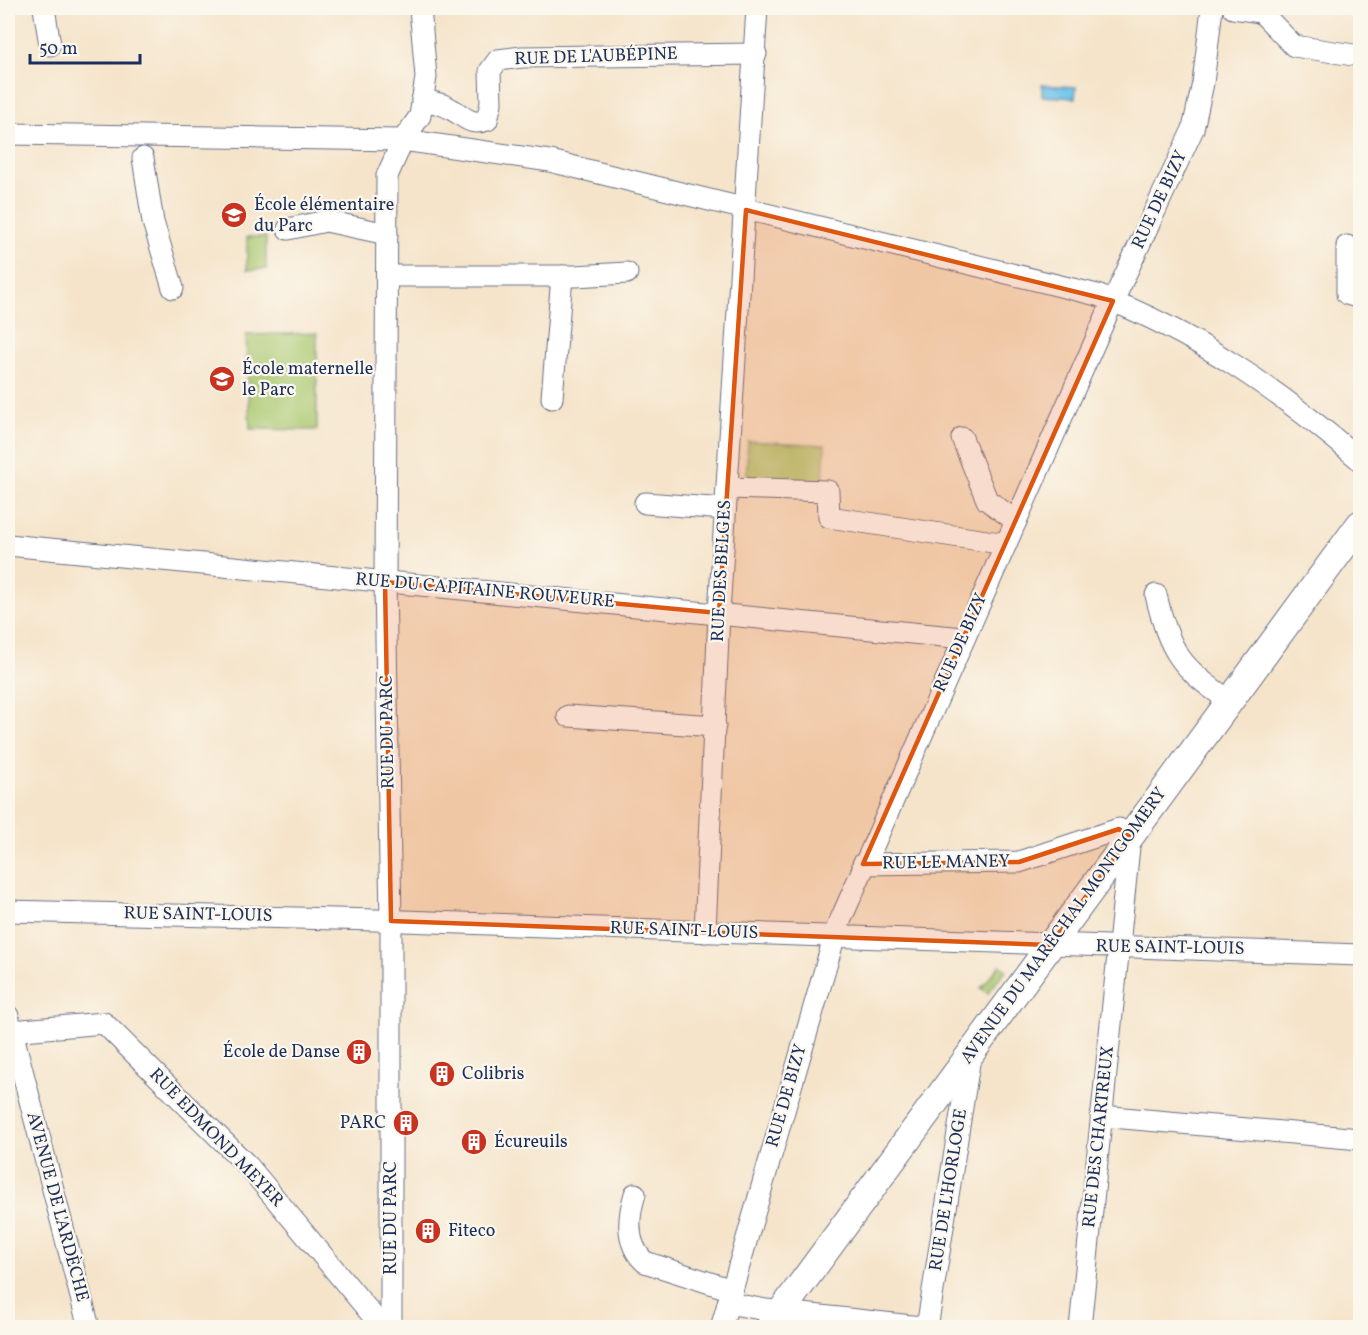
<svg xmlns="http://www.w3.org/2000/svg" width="1368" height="1335" font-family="Vollkorn,serif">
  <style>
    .green { fill: #a9c76e; stroke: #627b66; stroke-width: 1.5 }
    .water { fill: #6cc3e9; stroke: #4479a4; stroke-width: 1.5 }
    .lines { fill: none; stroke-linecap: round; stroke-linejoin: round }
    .minor-casing { stroke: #676e84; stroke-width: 23 }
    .major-casing { stroke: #676e84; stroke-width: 29 }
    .minor { stroke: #fff; stroke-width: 21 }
    .major { stroke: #fff; stroke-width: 27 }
    .marked { fill: #de5710; fill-opacity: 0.2; stroke: #de5710; stroke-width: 4.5; stroke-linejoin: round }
    .labels { text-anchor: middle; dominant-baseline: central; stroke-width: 4.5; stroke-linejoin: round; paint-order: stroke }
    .street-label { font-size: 18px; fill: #1b2f5e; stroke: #fbf7ec }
    .poi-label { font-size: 18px; fill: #1b2f5e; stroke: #fbf7ec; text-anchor: start }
  </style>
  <rect width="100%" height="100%" fill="#fbf7ec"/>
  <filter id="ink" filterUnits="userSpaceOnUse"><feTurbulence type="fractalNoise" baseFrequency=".0167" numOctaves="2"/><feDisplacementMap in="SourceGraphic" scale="12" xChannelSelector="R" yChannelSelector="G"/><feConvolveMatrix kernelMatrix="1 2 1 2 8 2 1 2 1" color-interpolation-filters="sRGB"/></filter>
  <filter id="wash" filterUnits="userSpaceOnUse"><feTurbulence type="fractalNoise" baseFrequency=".008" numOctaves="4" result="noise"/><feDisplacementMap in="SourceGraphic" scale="24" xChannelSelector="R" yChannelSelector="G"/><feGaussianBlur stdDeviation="1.35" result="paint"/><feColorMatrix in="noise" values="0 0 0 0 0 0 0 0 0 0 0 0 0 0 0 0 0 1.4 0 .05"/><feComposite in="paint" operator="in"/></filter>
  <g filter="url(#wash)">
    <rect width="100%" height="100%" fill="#f5e4ca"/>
    <!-- green -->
    <g class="green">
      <path d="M247,237H266V269L247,270Z"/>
      <path d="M317,333V430L250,429L246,335Z"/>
      <path d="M748,441L825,445L823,485L746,481Z"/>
      <path d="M1000,965L1006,970L988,993L981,988Z"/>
    </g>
    <!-- water -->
    <path class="water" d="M1042,85L1076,87L1075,98L1042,96Z"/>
  </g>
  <g filter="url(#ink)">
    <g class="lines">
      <!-- minor casing -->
      <g class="minor-casing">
        <g id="minor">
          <path d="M44,8L50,45"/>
          <path d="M1233,8L1261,12L1294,46L1360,56"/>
          <path d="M422,100C432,102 442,103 451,109C466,117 469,126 487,120L491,103L490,71L498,60L522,57L756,54"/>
          <path d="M8,134L403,140L550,161L1097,295C1195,332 1281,392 1360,460"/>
          <path d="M143,158L153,222L173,288"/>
          <path d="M288,229L326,221L387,234"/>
          <path d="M1347,246V294L1360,298"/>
          <path d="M387,276H575L627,273"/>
          <path d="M552,398L562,276"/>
          <path d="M962,438L987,500L1016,521"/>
          <path d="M727,488L828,491L829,517L1006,544"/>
          <path d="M645,503L725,509"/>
          <path d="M8,545L963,638"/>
          <path d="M1156,595C1169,651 1181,669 1230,701"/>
          <path d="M568,716L715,726"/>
          <path d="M863,864L1019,862L1119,829L1130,837L1080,1328"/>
          <path d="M8,911L375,920L1360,955"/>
          <path d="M705,932L719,613L757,8"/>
          <path d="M8,1016L89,1328"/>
          <path d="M11,1031L104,1023L249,1167L383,1328"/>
          <path d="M1101,1116L1360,1139"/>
          <path d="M635,1194C628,1217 625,1244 645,1262L732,1290"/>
          <path d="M728,1303L766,1310L930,1328"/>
          <path d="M391,1328V921L385,582L387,176L403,140L420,116L426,77L420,8"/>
          <path d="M721,1328L837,928L1108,312L1193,129L1203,83L1212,8"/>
          <path d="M927,1328L970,1057"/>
        </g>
      </g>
      <!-- major casing -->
      <g class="major-casing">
        <path id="major" d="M769,1328L1360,524"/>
      </g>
      <!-- minor -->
      <use href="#minor" class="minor"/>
      <!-- major -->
      <use href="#major" class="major"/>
    </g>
  </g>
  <!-- marked area -->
  <path class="marked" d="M746,210L1113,301L863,864L1019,862L1119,829L1130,837L1050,945L391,921L385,582L719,613Z"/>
  <!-- icons -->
  <defs>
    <g id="school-disc" transform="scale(1.35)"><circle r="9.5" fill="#c8321e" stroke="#fbf7ec"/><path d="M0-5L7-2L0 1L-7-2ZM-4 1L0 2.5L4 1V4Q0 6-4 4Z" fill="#fff"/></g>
    <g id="building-disc" transform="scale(1.35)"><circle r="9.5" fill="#c8321e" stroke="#fbf7ec"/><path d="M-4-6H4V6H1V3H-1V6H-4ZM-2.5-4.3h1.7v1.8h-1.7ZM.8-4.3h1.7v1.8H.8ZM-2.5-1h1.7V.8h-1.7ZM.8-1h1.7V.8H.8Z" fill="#fff"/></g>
  </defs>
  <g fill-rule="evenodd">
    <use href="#school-disc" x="234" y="215"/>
    <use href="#school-disc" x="222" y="379"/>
    <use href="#building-disc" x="359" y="1052"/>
    <use href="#building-disc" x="442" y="1074"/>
    <use href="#building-disc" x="406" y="1123"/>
    <use href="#building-disc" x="474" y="1142"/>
    <use href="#building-disc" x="428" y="1231"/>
  </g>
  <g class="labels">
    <!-- street labels -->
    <g class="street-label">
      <text transform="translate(596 57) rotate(-2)">RUE DE L'AUBÉPINE</text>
      <text transform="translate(1160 200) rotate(-65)">RUE DE BIZY</text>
      <text transform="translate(722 571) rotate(-87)">RUE DES BELGES</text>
      <text transform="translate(485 591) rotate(5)">RUE DU CAPITAINE ROUVEURE</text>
      <text transform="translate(961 643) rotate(-66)">RUE DE BIZY</text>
      <text transform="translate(388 732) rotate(-91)">RUE DU PARC</text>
      <text transform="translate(946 863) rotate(-1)">RUE LE MANEY</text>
      <text transform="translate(198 915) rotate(1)">RUE SAINT-LOUIS</text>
      <text transform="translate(1064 926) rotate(-54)">AVENUE DU MARÉCHAL MONTGOMERY</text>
      <text transform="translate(684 931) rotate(2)">RUE SAINT-LOUIS</text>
      <text transform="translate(1170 948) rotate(1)">RUE SAINT-LOUIS</text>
      <text transform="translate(787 1096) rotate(-74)">RUE DE BIZY</text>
      <text transform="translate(1099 1137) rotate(-84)">RUE DES CHARTREUX</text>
      <text transform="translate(216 1138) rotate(46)">RUE EDMOND MEYER</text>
      <text transform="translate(949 1190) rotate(-81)">RUE DE L'HORLOGE</text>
      <text transform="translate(57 1207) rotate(75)">AVENUE DE L'ARDÈCHE</text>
      <text transform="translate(391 1218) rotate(-90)">RUE DU PARC</text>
    </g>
    <!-- poi labels -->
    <g class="poi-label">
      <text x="254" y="205">École élémentaire<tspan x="254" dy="21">du Parc</tspan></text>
      <text x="242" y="369">École maternelle<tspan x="242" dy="21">le Parc</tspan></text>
      <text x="340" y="1052" text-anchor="end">École de Danse</text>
      <text x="462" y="1074">Colibris</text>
      <text x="386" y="1123" text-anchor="end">PARC</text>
      <text x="494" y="1142">Écureuils</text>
      <text x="448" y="1231">Fiteco</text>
    </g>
  </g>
  <!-- margin -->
  <rect width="1368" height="1335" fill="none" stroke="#fbf7ec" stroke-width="30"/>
  <!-- scale -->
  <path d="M30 54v9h110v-9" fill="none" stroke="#1b2f5e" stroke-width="3"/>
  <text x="39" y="54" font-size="18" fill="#1b2f5e" stroke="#fbf7ec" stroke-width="4.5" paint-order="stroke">50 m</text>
</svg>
